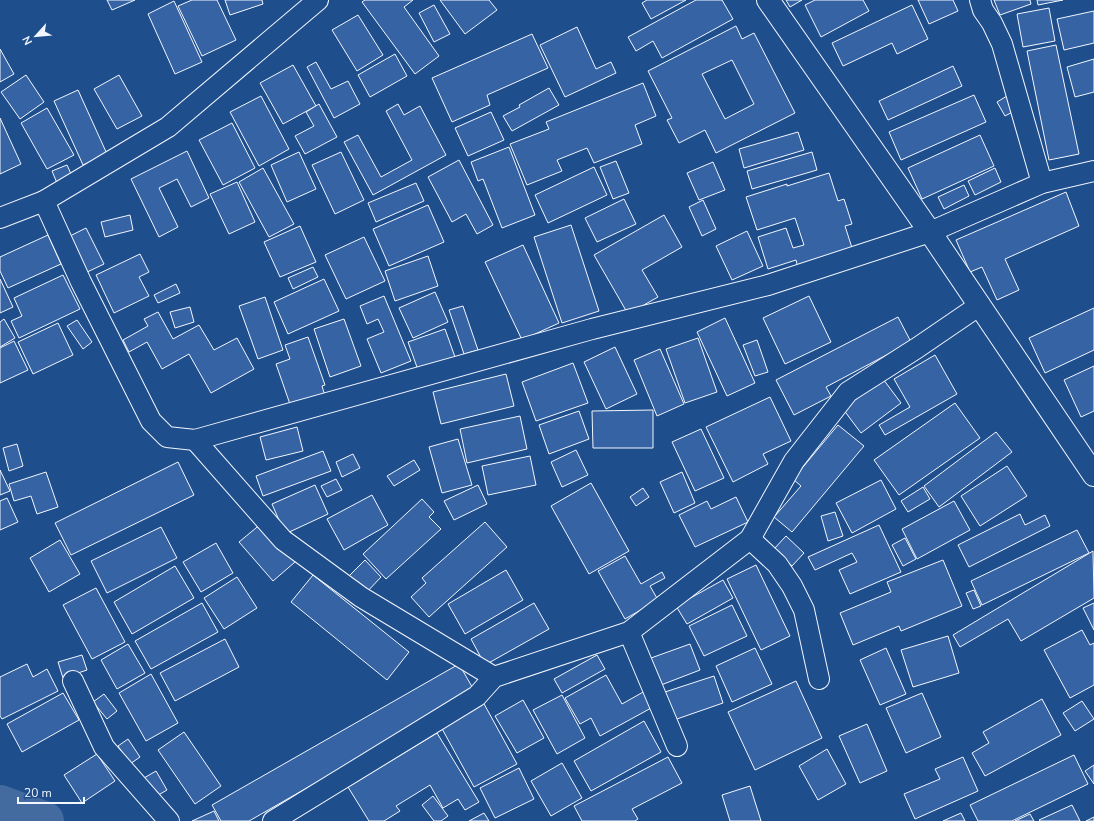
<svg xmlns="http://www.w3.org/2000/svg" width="1094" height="821" font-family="'Nunito Sans',sans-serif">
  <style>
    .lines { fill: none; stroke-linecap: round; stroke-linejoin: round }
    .river { stroke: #446ba0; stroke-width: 40 }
    .building { fill: #3563a3; stroke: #f2f6ff; fill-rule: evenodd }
    .street-casing { stroke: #f2f6ff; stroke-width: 22 }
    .secondary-casing { stroke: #f2f6ff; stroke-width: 24 }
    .street { stroke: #1f4e8c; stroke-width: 20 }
    .secondary { stroke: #1f4e8c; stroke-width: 22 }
  </style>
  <rect width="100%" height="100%" fill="#1f4e8c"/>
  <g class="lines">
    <!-- river -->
    <path class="river" d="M0,805L44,821"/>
  </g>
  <!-- building -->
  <g class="building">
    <path d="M107,0H135L112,10Z"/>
    <path d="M192,0H217L236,40L202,56L178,6Z"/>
    <path d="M225,0H262L263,4L230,15Z"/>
    <path d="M365,0H413L404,7L439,56L415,74L362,2Z"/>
    <path d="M440,0H489L497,10L465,34Z"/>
    <path d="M647,0H686L651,19L642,3Z"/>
    <path d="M696,0H722L733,19L662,58L653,41L636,51L628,37Z"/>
    <path d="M786,0H802L790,7Z"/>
    <path d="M815,0H863L869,11L821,37L805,5Z"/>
    <path d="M918,0H953L958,11L929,24Z"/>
    <path d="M994,0H1030L1031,4L1000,15Z"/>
    <path d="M1037,0H1063L1038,5Z"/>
    <path d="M174,1L202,62L175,74L148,14Z"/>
    <path d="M434,5L450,34L434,42L419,13Z"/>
    <path d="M912,5L928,39L897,54L892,43L843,66L832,43Z"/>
    <path d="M1049,8L1055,41L1023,47L1017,14Z"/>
    <path d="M1094,11V43L1064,50L1057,19Z"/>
    <path d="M358,15L383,55L357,71L332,30Z"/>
    <path d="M736,26L742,39L754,33L795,113L716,153L705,130L679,143L667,120L672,118L648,71ZM732,60L754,104L725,119L702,74Z"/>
    <path d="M577,27L596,69L611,62L616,73L565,97L540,45Z"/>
    <path d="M532,34L548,68L487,95L490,105L452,122L432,78Z"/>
    <path d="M1056,45L1079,154L1049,160L1027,51Z"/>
    <path d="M0,49L14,74L0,82Z"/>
    <path d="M395,54L407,76L370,97L358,75Z"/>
    <path d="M1094,59V92L1075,97L1067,67Z"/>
    <path d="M316,62L331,89L348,81L360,104L334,118L307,67Z"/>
    <path d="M293,65L316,106L283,124L260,83Z"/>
    <path d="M953,66L962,86L888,120L879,101Z"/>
    <path d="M26,75L44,102L20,119L1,92Z"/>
    <path d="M119,75L142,116L117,129L94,89Z"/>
    <path d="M643,83L656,116L635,125L642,144L594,163L587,148L557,160L562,171L527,185L510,144L549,129L546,122Z"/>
    <path d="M549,88L559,105L512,131L503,116L520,107L519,105Z"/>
    <path d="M78,90L107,154L83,165L54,101Z"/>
    <path d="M1012,93L1020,108L1005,116L997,102Z"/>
    <path d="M974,95L986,122L901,160L889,132Z"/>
    <path d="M261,96L289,149L259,166L230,112Z"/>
    <path d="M319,104L337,137L305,154L295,136L314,126L306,112Z"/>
    <path d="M398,104L404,115L420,106L446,155L373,195L344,142L358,135L381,177L412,160L386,111Z"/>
    <path d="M47,108L74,155L47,169L21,123Z"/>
    <path d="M491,112L504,140L468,156L455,128Z"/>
    <path d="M0,118L21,164L0,174Z"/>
    <path d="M232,123L255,168L223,185L199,140Z"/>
    <path d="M798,132L804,150L744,168L739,149Z"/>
    <path d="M980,135L994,166L922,199L908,168Z"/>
    <path d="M509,147L535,215L502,228L483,179L478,181L471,162Z"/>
    <path d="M187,151L209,198L191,207L177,179L159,188L178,227L159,237L131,179Z"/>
    <path d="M299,152L316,189L287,202L271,165Z"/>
    <path d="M341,152L364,200L335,214L312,165Z"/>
    <path d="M812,152L817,170L752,189L747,171Z"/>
    <path d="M459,160L493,225L477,234L466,214L452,222L428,177Z"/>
    <path d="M616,161L629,193L613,199L600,167Z"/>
    <path d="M713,162L725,190L699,200L687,173Z"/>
    <path d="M67,165L72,176L57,183L52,171Z"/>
    <path d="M594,167L607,195L548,223L535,195Z"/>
    <path d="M263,168L294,224L269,237L239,182Z"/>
    <path d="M995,168L1001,182L975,195L968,181Z"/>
    <path d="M829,173L838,201L844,199L852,224L845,226L853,251L798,268L796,260L768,269L758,237L786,228L793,248L804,245L795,218L757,230L746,197L787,184V186Z"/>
    <path d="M237,182L255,222L229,234L210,194Z"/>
    <path d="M416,183L424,201L376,222L368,203Z"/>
    <path d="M964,185L969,196L944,209L938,197Z"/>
    <path d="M1066,192L1079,226L1005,259L1019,290L997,300L982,267L970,272L956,240Z"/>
    <path d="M624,199L636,224L597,242L585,218Z"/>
    <path d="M703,200L716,229L702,236L689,207Z"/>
    <path d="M428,205L444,242L389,266L373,229Z"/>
    <path d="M130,215L133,230L105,237L101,222Z"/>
    <path d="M664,215L682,247L642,270L658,297L628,314L594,255Z"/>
    <path d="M571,225L599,311L562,323L534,237Z"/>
    <path d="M300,226L316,262L280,277L264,242Z"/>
    <path d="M86,228L104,264L83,274L66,238Z"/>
    <path d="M747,231L763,266L732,280L716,246Z"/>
    <path d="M48,235L61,264L8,288L0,271V257Z"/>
    <path d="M364,237L385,281L346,299L325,255Z"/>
    <path d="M523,245L559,323L522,340L485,262Z"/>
    <path d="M140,254L149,272L139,277L149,296L114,313L96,275Z"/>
    <path d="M428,256L438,286L395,301L385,271Z"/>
    <path d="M313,267L318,277L293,289L288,278Z"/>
    <path d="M63,275L80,309L19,338L11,321L22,316L14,298Z"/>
    <path d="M0,279L13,307L0,313Z"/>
    <path d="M324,279L339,311L288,334L274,302Z"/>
    <path d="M176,284L180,293L158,303L154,295Z"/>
    <path d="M435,292L448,322L413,338L399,308Z"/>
    <path d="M384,296L411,361L381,373L367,339L384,332L378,319L367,324L360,306Z"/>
    <path d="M809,296L831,342L785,364L763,318Z"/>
    <path d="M265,297L283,350L258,359L239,306Z"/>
    <path d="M463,306L478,350L464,354L449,310Z"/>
    <path d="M190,307L194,322L175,328L170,312Z"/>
    <path d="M1094,308V350L1045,373L1029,338Z"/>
    <path d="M158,312L173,339L199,325L214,350L237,338L254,369L211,393L189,354L162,369L147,342L129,352L123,340L148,326L144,319Z"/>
    <path d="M898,317L911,342L826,387L831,396L794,415L776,380Z"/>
    <path d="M725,318L755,383L727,396L697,332Z"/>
    <path d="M4,319L15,338L0,347V322Z"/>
    <path d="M344,319L361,366L330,377L314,329Z"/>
    <path d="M77,320L92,342L83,349L67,326Z"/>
    <path d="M58,323L73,355L33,374L18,342Z"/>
    <path d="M445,329L455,357L418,370L408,342Z"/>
    <path d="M308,337L325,385L322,386L325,396L291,407L276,364L290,359L285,345Z"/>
    <path d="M698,338L717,392L685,403L666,349Z"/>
    <path d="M757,340L768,372L755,376L743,345Z"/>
    <path d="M14,341L28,370L0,383V348Z"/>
    <path d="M615,347L637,394L606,409L584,362Z"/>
    <path d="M660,349L684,404L657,416L634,360Z"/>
    <path d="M935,355L957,394L885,435L879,425L910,407L894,379Z"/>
    <path d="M573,363L588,403L536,421L522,382Z"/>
    <path d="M1094,366V411L1081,417L1064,380Z"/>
    <path d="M506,374L514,406L441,424L433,392Z"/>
    <path d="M883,379L901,403L861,433L843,409Z"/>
    <path d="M770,397L791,441L763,454L768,464L733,482L706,427Z"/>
    <path d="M955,403L980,438L899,495L874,460Z"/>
    <path d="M653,410V448H593L592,411Z"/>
    <path d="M579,411L589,439L549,454L539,425Z"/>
    <path d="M520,416L527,449L467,463L460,429Z"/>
    <path d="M838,425L864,446L792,532L774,517L801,486L793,479Z"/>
    <path d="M297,427L303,451L266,460L260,437Z"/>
    <path d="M701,429L724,478L695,491L672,442Z"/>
    <path d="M996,432L1012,452L939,507L924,486Z"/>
    <path d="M458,439L472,485L442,493L429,447Z"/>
    <path d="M17,444L23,466L9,471L3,448Z"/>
    <path d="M576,450L588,475L562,487L551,462Z"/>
    <path d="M323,451L331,471L263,496L256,476Z"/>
    <path d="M353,454L360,468L342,477L336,462Z"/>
    <path d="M530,456L536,485L488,495L482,466Z"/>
    <path d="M414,460L420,470L394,486L387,476Z"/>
    <path d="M178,462L194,495L71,555L55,523Z"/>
    <path d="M1007,466L1027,496L980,526L961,496Z"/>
    <path d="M0,470L10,491L0,495Z"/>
    <path d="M46,472L58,507L37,514L31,496L14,501L9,484Z"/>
    <path d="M682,472L695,503L674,513L660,482Z"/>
    <path d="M336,479L342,490L327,497L321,486Z"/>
    <path d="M881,480L896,509L852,533L836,503Z"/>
    <path d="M591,483L629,551L589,574L551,506Z"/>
    <path d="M315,485L328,514L285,534L272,504Z"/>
    <path d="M478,485L487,504L454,520L444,501Z"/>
    <path d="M923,487L930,499L908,512L901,501Z"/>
    <path d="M643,488L649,497L636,506L630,497Z"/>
    <path d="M372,495L388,525L344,550L327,519Z"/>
    <path d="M736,497L748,522L695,547L679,515L707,501L711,509Z"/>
    <path d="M7,498L18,522L0,530V501Z"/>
    <path d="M422,499L434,512L429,517L441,529L386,579L363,554Z"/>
    <path d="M954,501L970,530L917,559L902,529Z"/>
    <path d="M835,512L843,536L828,541L821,516Z"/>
    <path d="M1020,514L1025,525L1045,515L1050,526L969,567L958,545Z"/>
    <path d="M485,522L507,547L429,617L411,597L426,583L422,578Z"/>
    <path d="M262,523L295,562L273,581L239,542Z"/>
    <path d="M879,525L901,572L850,594L839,570L857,562L852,553L815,570L808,557Z"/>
    <path d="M161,527L177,558L107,593L91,561Z"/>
    <path d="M1077,530L1089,553L982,605L971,581Z"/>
    <path d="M786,536L804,553L792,566L774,549Z"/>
    <path d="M905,538L916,559L903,566L892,545Z"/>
    <path d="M60,540L80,574L49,592L30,558Z"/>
    <path d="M216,543L233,573L201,592L183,562Z"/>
    <path d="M1093,551L1094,598L1021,641L1008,619L960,647L953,635Z"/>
    <path d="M625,556L641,584L662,572L665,578L650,586L658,600L625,619L598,571Z"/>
    <path d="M365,560L381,577L365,594L348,577Z"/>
    <path d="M943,560L962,606L901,631L899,626L853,645L840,613L891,592L887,582Z"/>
    <path d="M756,565L790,636L761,650L727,579Z"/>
    <path d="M175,566L194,598L132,634L114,602Z"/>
    <path d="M506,570L523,600L465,634L448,604Z"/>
    <path d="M313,575L409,652L387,680L291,602Z"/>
    <path d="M237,577L257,608L224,629L204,598Z"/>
    <path d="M723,580L733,598L687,624L676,606Z"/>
    <path d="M96,588L125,642L92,659L63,605Z"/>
    <path d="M974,590L981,606L973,609L966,593Z"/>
    <path d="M202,603L218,632L151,669L135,641Z"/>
    <path d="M534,603L549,629L485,665L471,639Z"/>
    <path d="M1094,603V630L1083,608Z"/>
    <path d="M732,605L747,636L704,656L689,626Z"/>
    <path d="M1082,630L1090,645L1094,643V685L1070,698L1044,650Z"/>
    <path d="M948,636L959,673L913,687L901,650Z"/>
    <path d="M225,639L239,667L175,701L160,673Z"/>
    <path d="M128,644L145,673L117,689L101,660Z"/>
    <path d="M690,644L700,670L661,685L651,658Z"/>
    <path d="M755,648L772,684L732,702L716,666Z"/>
    <path d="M886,648L906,694L880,705L860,660Z"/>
    <path d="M82,655L87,670L63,678L58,662Z"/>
    <path d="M597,655L605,669L562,693L554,679Z"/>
    <path d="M27,664L33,677L47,669L58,691L2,719L0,716V677Z"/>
    <path d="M459,664L475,692L249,821H221L212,805Z"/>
    <path d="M151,674L178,723L146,741L119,693Z"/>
    <path d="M606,675L622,704L645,691L653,707L600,736L591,718L580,724L565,698Z"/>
    <path d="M714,676L723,703L674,720L665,692Z"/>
    <path d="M796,681L822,738L755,770L728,712Z"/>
    <path d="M63,693L79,720L22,752L7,724Z"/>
    <path d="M922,693L941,737L906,753L886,708Z"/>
    <path d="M104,694L117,711L107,719L93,702Z"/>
    <path d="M562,695L585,738L557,754L533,710Z"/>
    <path d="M1042,699L1061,735L985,776L972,753L989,743L983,732Z"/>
    <path d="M523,700L544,738L517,753L495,716Z"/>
    <path d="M1082,701L1094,719L1075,731L1063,713Z"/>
    <path d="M483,702L517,764L474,787L440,725Z"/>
    <path d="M644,721L661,752L591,791L574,761Z"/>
    <path d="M867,724L887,771L860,783L839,736Z"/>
    <path d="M184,732L221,786L195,804L158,750Z"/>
    <path d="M437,733L479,802L465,810L458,799L443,808L430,785L396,806L400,811L384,821H369L348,787Z"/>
    <path d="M128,739L140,757L130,764L118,746Z"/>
    <path d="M827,749L846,784L818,800L799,766Z"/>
    <path d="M97,754L115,781L82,803L64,775Z"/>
    <path d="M1074,755L1088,784L1012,821H978L970,805Z"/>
    <path d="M668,757L682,783L632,809L638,819L635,821H582L574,806Z"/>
    <path d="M963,757L978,791L915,819L904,794L940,779L935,769Z"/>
    <path d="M562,763L582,798L551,816L531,781Z"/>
    <path d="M1094,765V784L1085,771Z"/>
    <path d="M519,768L534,799L495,818L480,788Z"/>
    <path d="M156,771L167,790L155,797L144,778Z"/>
    <path d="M750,786L761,821H730L722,795Z"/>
    <path d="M433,796L448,816L441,821H434L422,805Z"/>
    <path d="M1072,805L1080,821H1040L1039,820Z"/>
    <path d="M214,811L219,821H192Z"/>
    <path d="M484,813L489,821H469Z"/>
    <path d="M961,813L965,821H943Z"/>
    <path d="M1030,814L1034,821H1015Z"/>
    <path d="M1094,817V821H1086Z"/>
  </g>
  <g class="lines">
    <!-- street casing -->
    <g class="street-casing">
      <g id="street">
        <path d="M980,0L983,10L992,23L1002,44L1042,183"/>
        <path d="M44,201L81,282L151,421L167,437L195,440L592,329L768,285L930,232L1042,183L1094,171"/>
        <path d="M0,218L44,201L168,127L318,0"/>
        <path d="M195,440L283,540L361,597L494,677"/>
        <path d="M750,539L777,564L792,586L804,610L819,679"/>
        <path d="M629,632L677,746"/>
        <path d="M73,681L104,747L169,821"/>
        <path d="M273,821L477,696L494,677L629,632L750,539L794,461L848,392L917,348L980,305"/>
      </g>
    </g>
    <!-- secondary casing -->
    <g class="secondary-casing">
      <path id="secondary" d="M768,0L930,232L1094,475"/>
    </g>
    <!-- street -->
    <use href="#street" class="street"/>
    <!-- secondary -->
    <use href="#secondary" class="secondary"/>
  </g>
  <!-- north arrow -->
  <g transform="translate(36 36) rotate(243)" stroke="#1f4e8c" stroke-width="3" paint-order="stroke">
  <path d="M0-3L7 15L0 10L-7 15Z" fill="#f2f6ff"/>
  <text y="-6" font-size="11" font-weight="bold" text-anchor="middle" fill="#f2f6ff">N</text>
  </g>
  <!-- scale -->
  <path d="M18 797v6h66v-6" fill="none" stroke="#f2f6ff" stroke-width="2"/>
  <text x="24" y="797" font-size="12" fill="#f2f6ff" stroke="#1f4e8c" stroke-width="3" paint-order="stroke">20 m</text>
</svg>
